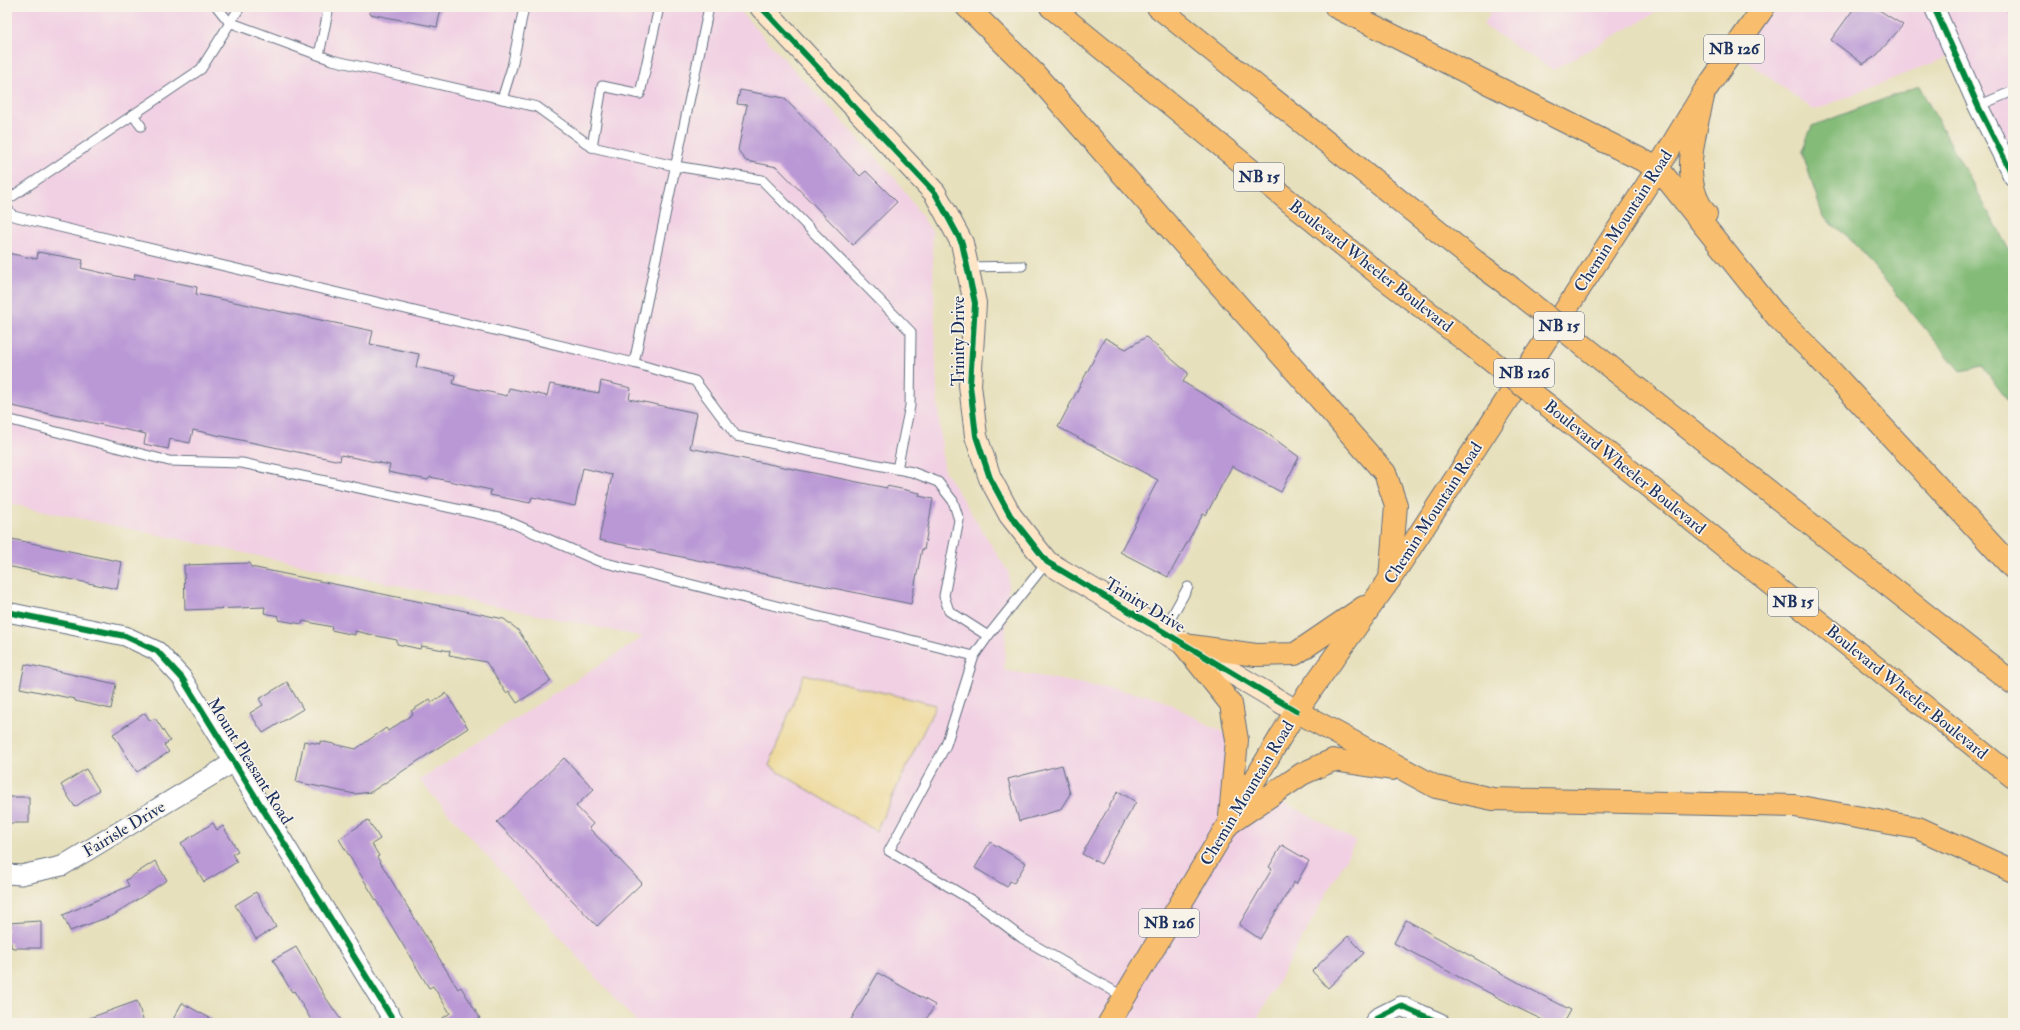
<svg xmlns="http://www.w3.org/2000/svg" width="2020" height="1030" font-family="'IM FELL Double Pica',serif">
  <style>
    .built { fill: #f1d0e3 }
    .forest { fill: #84bb78; stroke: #50756b }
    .sand { fill: #eeda9e; stroke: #84847e }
    .building { fill: #ba98d5 }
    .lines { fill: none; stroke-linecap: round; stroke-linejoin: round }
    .lane-casing { stroke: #626d7f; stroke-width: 11 }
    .street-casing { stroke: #626d7f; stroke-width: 21 }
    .secondary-casing { stroke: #626d7f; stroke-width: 24 }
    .primary-casing { stroke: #626d7f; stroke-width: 24 }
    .highway-casing { stroke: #626d7f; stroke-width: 24 }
    .lane { stroke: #fff; stroke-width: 9 }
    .street { stroke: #fff; stroke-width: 19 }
    .secondary { stroke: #fde5c5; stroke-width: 22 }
    .primary { stroke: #f9be6d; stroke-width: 22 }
    .highway { stroke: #f9be6d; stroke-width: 22 }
    .highway-bridge-casing { stroke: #626d7f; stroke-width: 24; stroke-linecap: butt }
    .highway-bridge { stroke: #f9be6d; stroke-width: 22 }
    .cycleway-casing { stroke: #f7f3e8; stroke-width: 8 }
    .cycleway { stroke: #00873e; stroke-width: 6 }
    .labels { text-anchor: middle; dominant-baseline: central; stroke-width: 3.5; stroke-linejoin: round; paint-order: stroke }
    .shield { fill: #f7f3e8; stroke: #5d6a87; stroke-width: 1 }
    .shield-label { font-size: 16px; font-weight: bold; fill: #1b2f5e }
    .street-label { font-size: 17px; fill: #1b2f5e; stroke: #f7f3e8 }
  </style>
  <rect width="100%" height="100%" fill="#f7f3e8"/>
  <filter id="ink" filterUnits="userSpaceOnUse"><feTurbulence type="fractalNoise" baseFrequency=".025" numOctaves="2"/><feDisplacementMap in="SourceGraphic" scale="8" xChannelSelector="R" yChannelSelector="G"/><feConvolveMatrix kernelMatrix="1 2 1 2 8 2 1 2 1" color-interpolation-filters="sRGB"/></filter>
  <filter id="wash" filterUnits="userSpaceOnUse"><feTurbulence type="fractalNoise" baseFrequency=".012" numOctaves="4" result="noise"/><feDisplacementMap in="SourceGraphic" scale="16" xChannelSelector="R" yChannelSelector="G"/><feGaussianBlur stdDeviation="0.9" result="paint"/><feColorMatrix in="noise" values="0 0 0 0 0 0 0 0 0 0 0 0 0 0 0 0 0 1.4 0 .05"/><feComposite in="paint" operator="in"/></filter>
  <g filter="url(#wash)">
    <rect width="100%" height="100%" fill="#e7e0bc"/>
    <!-- built -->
    <g class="built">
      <path d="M7,7H736L896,179L932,231L937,397L944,470L1009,573L1004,670L1157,697L1237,740L1230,823L1271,795L1356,841L1255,1023H637L419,780L643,637L7,503Z"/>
      <path d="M1478,7H1666L1553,70L1483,25L1491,13Z"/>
      <path d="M1764,7H2013V176L1955,54L1814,110L1733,51Z"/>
    </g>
    <!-- forest -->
    <path class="forest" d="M1919,86L2013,257V408L1983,367L1960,371L1851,239L1823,217L1802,151L1812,126Z"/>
    <!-- sand -->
    <path class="sand" d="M804,674L936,705L876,831L769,766Z"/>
    <g id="blocks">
      <!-- building -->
      <g class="building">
        <path d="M370,7H431L441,9L437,27L370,14Z"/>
        <path d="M1855,7H1874L1903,25L1876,56L1863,64L1831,40Z"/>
        <path d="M740,90L784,98L860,176L866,171L897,202L853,245L777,167L746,161L738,150L747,105L737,104Z"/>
        <path d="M38,252L83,260L81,268L134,280L135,274L197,287L196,294L373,331L370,344L419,354L416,367L455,375L453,384L507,396L509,388L547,396L550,384L599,393L601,381L631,388L629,399L697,413L690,448L887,488V486L920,493L919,496L933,499L924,550L922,549L911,604L599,540L612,475L583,468L575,506L532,497L530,503L490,495L491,490L430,477L428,480L388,472L390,465L341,455L340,461L193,430L190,443L170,439L168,449L144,444L146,434L7,405V253L37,259Z"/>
        <path d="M1146,337L1188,373L1183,382L1264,431L1299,457L1281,492L1232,466L1206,515L1203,514L1168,577L1120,552L1158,480L1058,427L1105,338L1126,349Z"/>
        <path d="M7,538L122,562L117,589L7,566Z"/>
        <path d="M250,563L251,567L504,619L518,630L551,681L517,703L509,691L506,693L486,662L449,655L450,651L421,646L420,649L397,644V640L382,637L355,631V635L331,630L332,627L303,621L302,624L278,620L279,616L264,613L265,607L185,610L184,565Z"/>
        <path d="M25,664L116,684L111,709L75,701V699L20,688Z"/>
        <path d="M287,682L303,709L263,733L250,713L263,705L259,699Z"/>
        <path d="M446,693L468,728L371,792L355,794L296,782L304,741L320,744V741L356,749L386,728L388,731L413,714L411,711L430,699L432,702Z"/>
        <path d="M145,713L150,721L155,718L170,741L164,745L169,752L137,772L113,734Z"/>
        <path d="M564,758L594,789L576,806L593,824L589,828L642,883L597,926L497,822Z"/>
        <path d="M1062,765L1070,794L1060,810L1019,821L1008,779Z"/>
        <path d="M86,769L99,790L75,807L61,785Z"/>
        <path d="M1118,791L1136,802L1101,864L1082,854Z"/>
        <rect x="7" y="797" width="22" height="26"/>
        <path d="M368,820L380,839L372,844L379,856L377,857L458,989L461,987L480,1018L472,1023H436L450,1013L433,986L429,988L339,839Z"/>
        <path d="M213,823L217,830L223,826L227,833L238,851L232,854L237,862L204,882L181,843Z"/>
        <path d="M990,842L1026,863L1014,883L1010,881L1007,887L975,868Z"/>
        <path d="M1282,845L1309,861L1296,884L1294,882L1260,939L1239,925L1272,869L1269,867Z"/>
        <path d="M155,861L167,880L114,915L70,931L63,915L129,886L126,880Z"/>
        <path d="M256,892L276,927L256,939L235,905Z"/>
        <path d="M1406,920L1530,989L1571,1010L1564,1023H1549L1520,1009L1394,943Z"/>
        <path d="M41,921V948H14L11,947V943H7V923Z"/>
        <path d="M1348,936L1364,953L1328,988L1312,971Z"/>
        <path d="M296,947L324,995L343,1023H313L294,991L292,992L273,960Z"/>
        <path d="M878,973L935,1005L924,1023H849Z"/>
        <path d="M137,1001L144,1023H81V1021Z"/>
        <path d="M182,1003L219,1023H171Z"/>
      </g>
    </g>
  </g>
  <g filter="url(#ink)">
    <use href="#blocks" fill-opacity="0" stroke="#626d7f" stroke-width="1"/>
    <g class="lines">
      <!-- lane casing -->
      <g class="lane-casing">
        <g id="lane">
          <path d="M217,7L229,22L332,60L537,107L592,147L675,166L762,180L911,332L910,406L897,469"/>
          <path d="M2011,7L2013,10"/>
          <path d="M319,55L329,7"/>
          <path d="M502,99L512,67L524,7"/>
          <path d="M1978,106L2013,91"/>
          <path d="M133,115L141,126"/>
          <path d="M592,147L602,86L640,94L659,7"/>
          <path d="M7,200L201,69L240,7"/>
          <path d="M7,208L13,216L634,363L695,381L736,436L912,472L938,482L953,501L959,520L944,596L949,611L988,636L1047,562"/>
          <path d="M967,267L1022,266"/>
          <path d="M634,363L709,7"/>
          <path d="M7,419L169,461L242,463L503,519L598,561L974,656L946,745L889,851L973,901L1022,938L1124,997"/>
          <path d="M1163,632L1188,587"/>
          <path d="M974,656L988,636"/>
        </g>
      </g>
      <!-- street casing -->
      <g class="street-casing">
        <g id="street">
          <path d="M1934,7L1978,106L2013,176"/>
          <path d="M7,612L125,636L157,651L182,678L395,1023"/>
          <path d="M7,874L21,875L62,866L234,762"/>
          <path d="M1374,1023L1377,1018L1401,1006L1440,1023"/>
        </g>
      </g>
      <!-- secondary casing -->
      <g class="secondary-casing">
        <path id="secondary" d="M761,7L935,193L962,243L975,303L970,385L976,436L990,478L1010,515L1047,562L1296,711"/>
      </g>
      <!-- primary casing -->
      <g class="primary-casing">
        <g id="primary">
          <path d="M1184,645L1256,655L1295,654L1364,607"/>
          <path d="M1184,645L1231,704L1237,740L1230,816"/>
          <path d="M1109,1023L1296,711L1390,579L1658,168L1704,92L1764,7"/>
        </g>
      </g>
      <!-- highway casing -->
      <g class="highway-casing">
        <g id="highway">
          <path d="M967,7L1033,72L1385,473L1396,505L1390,579"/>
          <path d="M1051,7L1381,276L1470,344"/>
          <path d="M1158,7L1475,261L1509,286"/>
          <path d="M1336,7L1658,168L1778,318L1816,355L2013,568"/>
          <path d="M1704,92C1696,131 1678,179 1706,214"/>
          <path d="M1609,366L2013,683"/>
          <path d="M1574,426L2013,777"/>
          <path d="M1296,711L1436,787L1493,799L1795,806L1918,828L2013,871"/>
          <path d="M1230,823L1302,774L1333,760L1392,769"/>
        </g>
      </g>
      <!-- lane -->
      <use href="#lane" class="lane"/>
      <!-- street -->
      <use href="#street" class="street"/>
      <!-- secondary -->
      <use href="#secondary" class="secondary"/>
      <!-- primary -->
      <use href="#primary" class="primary"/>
      <!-- highway -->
      <use href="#highway" class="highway"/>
      <!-- highway-bridge casing -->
      <g class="highway-bridge-casing">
        <g id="highway-bridge">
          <path d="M1509,286L1609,366"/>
          <path d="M1470,344L1574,426"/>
        </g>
      </g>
      <!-- highway-bridge -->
      <use href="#highway-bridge" class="highway-bridge"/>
      <!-- cycleway casing -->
      <g class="cycleway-casing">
        <g id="cycleway">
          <path d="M761,7L935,193L962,243L975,303L970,385L976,436L990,478L1010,515L1047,562L1296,711"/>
          <path d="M1934,7L1978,106L2013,176"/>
          <path d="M7,612L125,636L157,651L182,678L395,1023"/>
          <path d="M1374,1023L1377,1018L1401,1006L1440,1023"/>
        </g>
      </g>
      <!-- cycleway -->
      <use href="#cycleway" class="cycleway"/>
    </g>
  </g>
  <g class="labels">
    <!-- shield labels -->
    <g class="shield">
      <rect x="1704" y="35" width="60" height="28" rx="3"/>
      <rect x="1234" y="163" width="50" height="28" rx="3"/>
      <rect x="1534" y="312" width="50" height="28" rx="3"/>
      <rect x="1494" y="359" width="60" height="28" rx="3"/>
      <rect x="1768" y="588" width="50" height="28" rx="3"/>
      <rect x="1139" y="909" width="60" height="28" rx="3"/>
    </g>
    <g class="shield-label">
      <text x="1734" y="49">NB 126</text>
      <text x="1259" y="177">NB 15</text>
      <text x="1559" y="326">NB 15</text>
      <text x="1524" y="373">NB 126</text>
      <text x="1793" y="602">NB 15</text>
      <text x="1169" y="923">NB 126</text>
    </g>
    <!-- street labels -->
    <g class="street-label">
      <text transform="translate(1623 221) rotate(-57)">Chemin Mountain Road</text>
      <text transform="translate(1371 266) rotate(38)">Boulevard Wheeler Boulevard</text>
      <text transform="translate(958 341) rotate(-90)">Trinity Drive</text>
      <text transform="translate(1625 467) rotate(39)">Boulevard Wheeler Boulevard</text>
      <text transform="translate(1433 513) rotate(-57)">Chemin Mountain Road</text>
      <text transform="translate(1145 605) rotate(31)">Trinity Drive</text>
      <text transform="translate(1907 692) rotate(39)">Boulevard Wheeler Boulevard</text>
      <text transform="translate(250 761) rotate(58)">Mount Pleasant Road</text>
      <text transform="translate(1247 793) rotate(-59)">Chemin Mountain Road</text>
      <text transform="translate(124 829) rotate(-31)">Fairisle Drive</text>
    </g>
  </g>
  <!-- margin -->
  <rect width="2020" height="1030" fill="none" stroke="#f7f3e8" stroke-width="24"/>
</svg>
